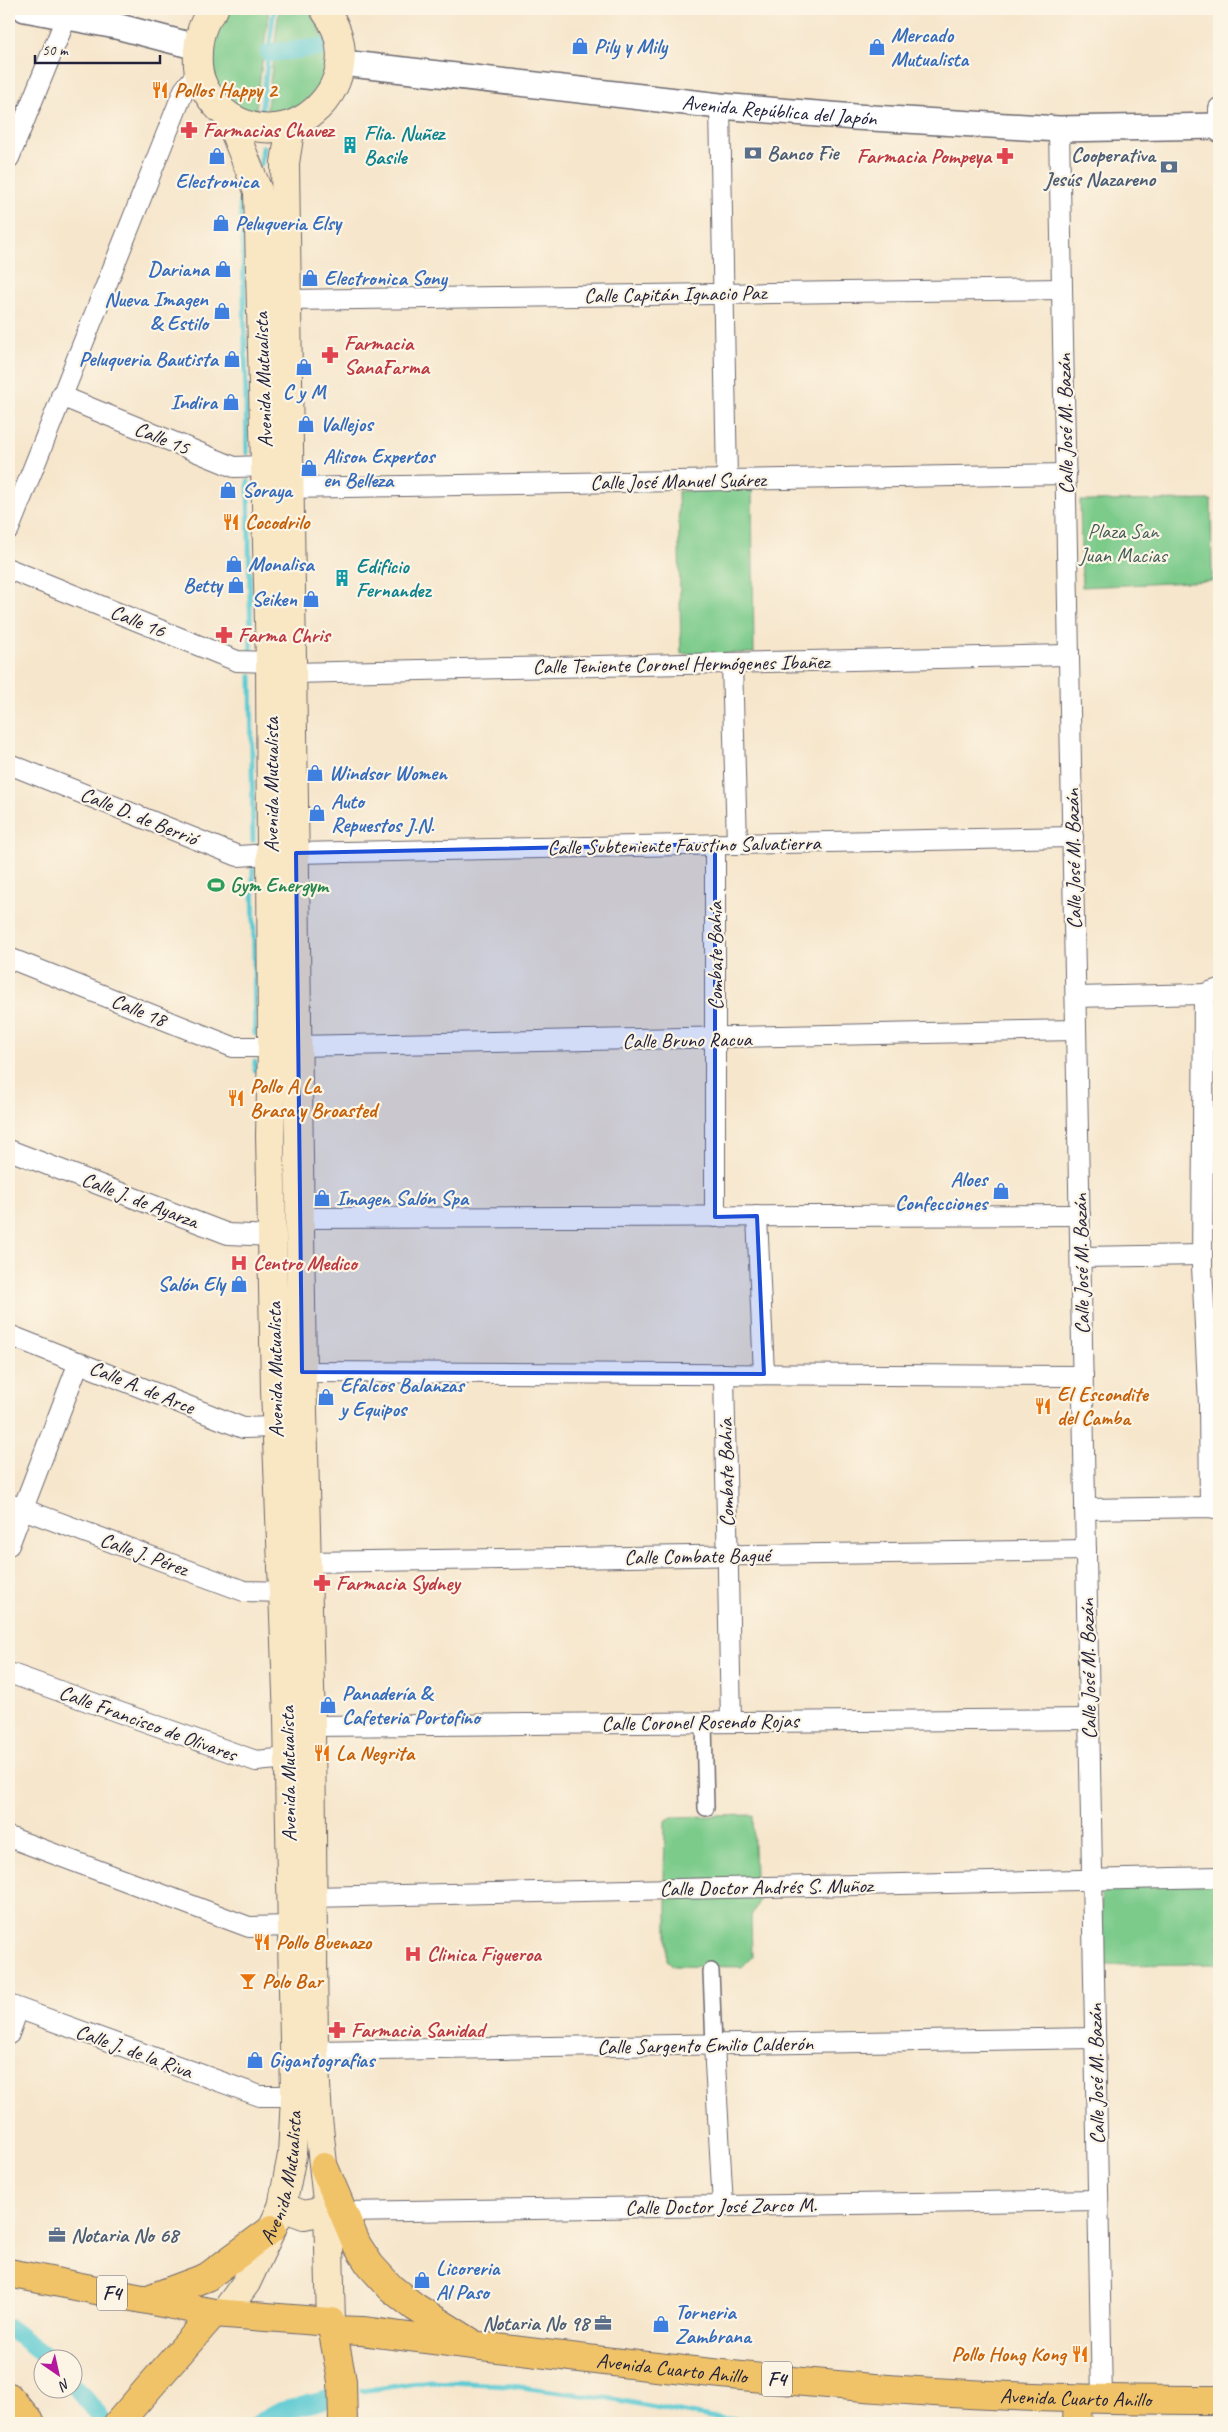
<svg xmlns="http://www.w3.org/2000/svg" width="1228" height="2432" font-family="Caveat,sans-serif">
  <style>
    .green { fill: #7ccb8b; stroke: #4f7663 }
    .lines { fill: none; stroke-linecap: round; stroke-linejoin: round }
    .stream { stroke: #5dcad3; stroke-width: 5 }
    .canal { stroke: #5dcad3; stroke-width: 18 }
    .pedestrian-casing { stroke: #6c676e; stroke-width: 18 }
    .minor-casing { stroke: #6c676e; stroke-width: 22 }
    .tertiary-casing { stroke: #6c676e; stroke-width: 28 }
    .secondary-casing { stroke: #6c676e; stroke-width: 30 }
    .trunk-casing { stroke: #6c676e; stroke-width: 30 }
    .pedestrian { stroke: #fff; stroke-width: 15 }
    .minor { stroke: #fff; stroke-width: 20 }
    .tertiary { stroke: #fff; stroke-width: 25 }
    .secondary { stroke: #f9e7c3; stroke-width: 28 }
    .trunk { stroke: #f1c369; stroke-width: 28 }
    .marked { fill: #1d4ed8; fill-opacity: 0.2; stroke: #1d4ed8; stroke-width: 4; stroke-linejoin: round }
    .labels { text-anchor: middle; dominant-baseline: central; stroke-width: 4.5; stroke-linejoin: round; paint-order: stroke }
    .shield { fill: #fcf5e5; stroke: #63616e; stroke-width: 1 }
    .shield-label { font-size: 20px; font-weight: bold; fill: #22223b }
    .shop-label { font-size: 21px; font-weight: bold; fill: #366cbe; stroke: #fcf5e5; text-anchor: start }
    .food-label { font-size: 21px; font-weight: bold; fill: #c56008; stroke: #fcf5e5; text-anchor: start }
    .street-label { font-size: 21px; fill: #22223b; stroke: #fcf5e5 }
    .health-label { font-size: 21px; font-weight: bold; fill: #be3a42; stroke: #fcf5e5; text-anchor: start }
    .culture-label { font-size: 21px; font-weight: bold; fill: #0d838f; stroke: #fcf5e5; text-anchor: start }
    .service-label { font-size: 21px; font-weight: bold; fill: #4e5e75; stroke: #fcf5e5; text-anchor: start }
    .park-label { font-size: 21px; fill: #425d57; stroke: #fcf5e5 }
    .leisure-label { font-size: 21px; font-weight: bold; fill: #27864d; stroke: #fcf5e5; text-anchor: start }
  </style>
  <rect width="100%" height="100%" fill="#fcf5e5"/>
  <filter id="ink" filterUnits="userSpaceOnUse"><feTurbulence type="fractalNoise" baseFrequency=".02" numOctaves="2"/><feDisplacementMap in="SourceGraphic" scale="10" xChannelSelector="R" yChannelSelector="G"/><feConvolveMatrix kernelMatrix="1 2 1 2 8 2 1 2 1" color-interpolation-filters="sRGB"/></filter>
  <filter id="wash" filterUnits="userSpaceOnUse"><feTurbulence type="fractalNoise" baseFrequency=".0096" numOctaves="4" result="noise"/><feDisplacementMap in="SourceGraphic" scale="20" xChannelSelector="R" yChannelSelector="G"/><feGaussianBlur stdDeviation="1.12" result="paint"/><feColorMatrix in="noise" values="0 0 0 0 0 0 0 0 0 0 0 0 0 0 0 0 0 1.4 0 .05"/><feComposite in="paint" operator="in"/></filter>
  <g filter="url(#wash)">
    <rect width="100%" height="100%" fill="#f6e6cc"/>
    <!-- green -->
    <g class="green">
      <path d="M232,9H269L255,117C248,113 238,109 231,103C205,81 203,31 232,9Z"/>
      <path d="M279,9H307C344,51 324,112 266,115Z"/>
      <path d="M752,490L754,653L681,654L678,491Z"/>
      <path d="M1211,500L1212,581L1082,587L1080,501Z"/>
      <path d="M753,1815L755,1878L664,1881L665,1821L672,1817Z"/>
      <path d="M1219,1884V1964L1102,1965L1101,1885Z"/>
      <path d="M764,1892L751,1916L752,1957L742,1967L674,1966L667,1960V1895Z"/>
    </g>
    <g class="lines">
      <!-- stream -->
      <g class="stream">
        <path d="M261,114L274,9"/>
        <path d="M261,164L263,147"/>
        <path d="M245,190L240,201L243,241L247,453"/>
        <path d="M248,481L251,653"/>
        <path d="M251,676L253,841"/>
        <path d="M253,869L255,1034"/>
        <path d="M255,1070V1062"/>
        <path d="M362,2391L430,2381L505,2385L613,2399L711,2418L792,2423"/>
      </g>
      <!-- canal -->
      <g class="canal">
        <path d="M269,53L323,47"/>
        <path d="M9,2328L51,2360"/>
        <path d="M72,2383L100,2416"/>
        <path d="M258,2423L277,2412L329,2399"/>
      </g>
    </g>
  </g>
  <g filter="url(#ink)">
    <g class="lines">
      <!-- pedestrian casing -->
      <g class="pedestrian-casing">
        <g id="pedestrian">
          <path d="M704,1722L706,1808"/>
          <path d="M711,1971L714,2045"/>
        </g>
      </g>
      <!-- minor casing -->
      <g class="minor-casing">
        <g id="minor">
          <path d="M720,106L727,481"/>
          <path d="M1219,108V132"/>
          <path d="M1059,129L1102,2400"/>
          <path d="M9,158L66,18"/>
          <path d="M287,300L1062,289"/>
          <path d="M61,396L234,467L266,466"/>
          <path d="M290,488L1066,474"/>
          <path d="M9,529L184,90L198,72"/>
          <path d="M9,569L237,661L270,662"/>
          <path d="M732,663L737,844"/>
          <path d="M293,673L1069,655"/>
          <path d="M9,764L238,856L271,854"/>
          <path d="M296,853L1073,837"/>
          <path d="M9,958L233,1047H272"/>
          <path d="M1204,994L1202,1266L1209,1405L1210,1507"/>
          <path d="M1076,997L1204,994L1219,989"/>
          <path d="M297,1046L1076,1030"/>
          <path d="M9,1150L228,1234L273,1236"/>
          <path d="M757,1216L764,1374"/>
          <path d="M715,1217V844"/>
          <path d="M300,1218L1080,1215"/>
          <path d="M1081,1257L1202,1255"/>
          <path d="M9,1335L243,1428L276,1427"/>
          <path d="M302,1372L1083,1376"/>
          <path d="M724,1374L731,1722"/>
          <path d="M9,1504L244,1591L281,1592"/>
          <path d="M1085,1509L1210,1507L1219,1509"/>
          <path d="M9,1545L79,1362"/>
          <path d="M307,1562L1086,1550"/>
          <path d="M9,1673L256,1761L288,1758"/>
          <path d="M311,1726L1089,1719"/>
          <path d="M9,1837L249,1927L291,1926"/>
          <path d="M312,1897L1219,1877"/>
          <path d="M9,2005L260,2096H295"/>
          <path d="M9,2034L18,2009"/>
          <path d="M714,2045L723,2206"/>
          <path d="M314,2051L1095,2038"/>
          <path d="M344,2212L1098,2200"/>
        </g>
      </g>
      <!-- tertiary casing -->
      <g class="tertiary-casing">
        <g id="tertiary">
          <path d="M25,9L116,26L197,47"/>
          <path id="s1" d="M342,63L720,106L855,117L1059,129L1219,126"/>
        </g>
      </g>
      <!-- secondary casing -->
      <g class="secondary-casing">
        <g id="secondary">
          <path d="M214,9C199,24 197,46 198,66C199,82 209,98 220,109C287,168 379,80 324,9"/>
          <path d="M291,125L285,163L302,1372L311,1726L314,2051L318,2118L328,2210L331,2322"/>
          <path d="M282,2207L304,2215L328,2210"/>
          <path id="s2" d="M224,2313L246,2283L282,2207L292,2155L295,2096L288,1718L275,1390L270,1135L272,1047L270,662L258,191L228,116"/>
        </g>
      </g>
      <!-- trunk casing -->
      <g class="trunk-casing">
        <g id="trunk">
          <path d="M324,2167L357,2245L370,2265L391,2288L415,2307L469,2341"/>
          <path d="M9,2273L214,2313L331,2322L342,2381L343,2423"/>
          <path d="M148,2299L207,2277L272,2229"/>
          <path id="s3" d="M334,2330L362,2331C552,2355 743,2380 934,2392C1029,2398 1124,2400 1219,2400"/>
          <path d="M9,2397L31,2423"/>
          <path d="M118,2423L214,2313"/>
          <path d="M1077,2423L1078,2399"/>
        </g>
      </g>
      <!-- pedestrian -->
      <use href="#pedestrian" class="pedestrian"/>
      <!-- minor -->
      <use href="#minor" class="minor"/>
      <!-- tertiary -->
      <use href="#tertiary" class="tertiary"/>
      <!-- secondary -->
      <use href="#secondary" class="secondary"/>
      <!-- trunk -->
      <use href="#trunk" class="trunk"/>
    </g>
  </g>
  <!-- marked area -->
  <path class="marked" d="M715,844V1217L757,1216L764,1374L302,1372L296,853Z"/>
  <!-- icons -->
  <defs>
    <g id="shop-bare" transform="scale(1.35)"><path d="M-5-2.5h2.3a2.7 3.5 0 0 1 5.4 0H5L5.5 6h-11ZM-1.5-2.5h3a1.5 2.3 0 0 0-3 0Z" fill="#3f7fe0" stroke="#fcf5e5" stroke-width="2.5" paint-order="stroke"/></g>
    <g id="restaurant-bare" transform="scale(1.35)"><path d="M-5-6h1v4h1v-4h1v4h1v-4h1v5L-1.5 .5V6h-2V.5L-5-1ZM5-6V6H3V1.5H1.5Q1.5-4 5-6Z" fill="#e8710a" stroke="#fcf5e5" stroke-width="2.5" paint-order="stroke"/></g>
    <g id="pharmacy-bare" transform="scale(1.35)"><path d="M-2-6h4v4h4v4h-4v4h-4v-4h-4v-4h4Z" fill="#e0444e" stroke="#fcf5e5" stroke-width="2.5" paint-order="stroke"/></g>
    <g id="building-bare" transform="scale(1.35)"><path d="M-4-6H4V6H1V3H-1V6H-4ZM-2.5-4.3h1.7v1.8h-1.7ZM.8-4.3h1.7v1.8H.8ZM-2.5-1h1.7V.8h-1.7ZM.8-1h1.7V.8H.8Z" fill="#0f9aa8" stroke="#fcf5e5" stroke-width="2.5" paint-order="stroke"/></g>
    <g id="bank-bare" transform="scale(1.35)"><path d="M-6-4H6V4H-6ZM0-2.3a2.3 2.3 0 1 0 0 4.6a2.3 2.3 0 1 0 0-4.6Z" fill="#5c6f8a" stroke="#fcf5e5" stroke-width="2.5" paint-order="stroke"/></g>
    <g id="stadium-bare" transform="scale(1.35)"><path d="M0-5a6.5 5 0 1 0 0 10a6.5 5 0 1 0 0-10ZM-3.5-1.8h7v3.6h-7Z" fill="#2e9e5b" stroke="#fcf5e5" stroke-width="2.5" paint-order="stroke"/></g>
    <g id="hospital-bare" transform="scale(1.35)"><path d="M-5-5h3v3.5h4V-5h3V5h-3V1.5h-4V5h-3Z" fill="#e0444e" stroke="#fcf5e5" stroke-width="2.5" paint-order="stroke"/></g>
    <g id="bar-bare" transform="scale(1.35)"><path d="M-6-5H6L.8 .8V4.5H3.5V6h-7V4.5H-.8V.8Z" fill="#e8710a" stroke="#fcf5e5" stroke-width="2.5" paint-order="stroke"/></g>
    <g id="office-bare" transform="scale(1.35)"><path d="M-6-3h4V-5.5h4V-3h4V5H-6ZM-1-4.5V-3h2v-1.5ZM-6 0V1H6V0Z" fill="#5c6f8a" stroke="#fcf5e5" stroke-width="2.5" paint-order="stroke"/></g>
  </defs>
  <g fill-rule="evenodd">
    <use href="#shop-bare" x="580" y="46"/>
    <use href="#shop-bare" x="877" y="47"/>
    <use href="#restaurant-bare" x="160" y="90"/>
    <use href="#pharmacy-bare" x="189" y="130"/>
    <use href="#building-bare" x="350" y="145"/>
    <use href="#bank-bare" x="753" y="153"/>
    <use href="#shop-bare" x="217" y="156"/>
    <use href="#pharmacy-bare" x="1005" y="156"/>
    <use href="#bank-bare" x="1169" y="167"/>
    <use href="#shop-bare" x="221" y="223"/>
    <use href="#shop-bare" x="223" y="269"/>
    <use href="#shop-bare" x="310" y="278"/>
    <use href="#shop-bare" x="222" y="311"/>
    <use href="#pharmacy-bare" x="330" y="355"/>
    <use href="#shop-bare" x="232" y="359"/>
    <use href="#shop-bare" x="304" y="367"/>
    <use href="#shop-bare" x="231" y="402"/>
    <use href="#shop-bare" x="306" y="424"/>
    <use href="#shop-bare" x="309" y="468"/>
    <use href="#shop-bare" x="228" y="490"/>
    <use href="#restaurant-bare" x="231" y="522"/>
    <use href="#shop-bare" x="234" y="564"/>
    <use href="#building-bare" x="342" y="578"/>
    <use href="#shop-bare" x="236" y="585"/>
    <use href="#shop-bare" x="311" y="599"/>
    <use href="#pharmacy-bare" x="224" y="635"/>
    <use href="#shop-bare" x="315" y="773"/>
    <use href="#shop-bare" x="317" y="813"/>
    <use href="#stadium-bare" x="216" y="885"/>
    <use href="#restaurant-bare" x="236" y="1098"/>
    <use href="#shop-bare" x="1001" y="1191"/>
    <use href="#shop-bare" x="322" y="1198"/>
    <use href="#hospital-bare" x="239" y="1263"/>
    <use href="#shop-bare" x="239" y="1284"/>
    <use href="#shop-bare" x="326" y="1397"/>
    <use href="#restaurant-bare" x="1043" y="1406"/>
    <use href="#pharmacy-bare" x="322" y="1583"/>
    <use href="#shop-bare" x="328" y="1705"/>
    <use href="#restaurant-bare" x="322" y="1753"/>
    <use href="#restaurant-bare" x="262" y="1942"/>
    <use href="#hospital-bare" x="413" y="1954"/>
    <use href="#bar-bare" x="248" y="1981"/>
    <use href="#pharmacy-bare" x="337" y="2030"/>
    <use href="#shop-bare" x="255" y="2060"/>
    <use href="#office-bare" x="57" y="2235"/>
    <use href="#shop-bare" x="422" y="2280"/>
    <use href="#office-bare" x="603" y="2323"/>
    <use href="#shop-bare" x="661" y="2324"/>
    <use href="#restaurant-bare" x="1080" y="2354"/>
  </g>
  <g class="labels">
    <!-- shield labels -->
    <g class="shield">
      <rect x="97" y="2275.5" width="30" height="35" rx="4"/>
      <rect x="762" y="2361.5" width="30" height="35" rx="4"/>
    </g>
    <g class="shield-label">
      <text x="112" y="2293">F4</text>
      <text x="777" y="2379">F4</text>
    </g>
    <!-- shop labels -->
    <g class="shop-label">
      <text x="891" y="35">Mercado<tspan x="891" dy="24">Mutualista</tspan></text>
      <text x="594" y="46">Pily y Mily</text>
      <text x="217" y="181" text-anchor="middle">Electronica</text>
      <text x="235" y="223">Peluqueria Elsy</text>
      <text x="209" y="269" text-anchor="end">Dariana</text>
      <text x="324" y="278">Electronica Sony</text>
      <text x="208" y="299" text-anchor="end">Nueva Imagen<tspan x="208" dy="24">&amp; Estilo</tspan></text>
      <text x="218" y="359" text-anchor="end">Peluqueria Bautista</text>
      <text x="304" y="392" text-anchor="middle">C y M</text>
      <text x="217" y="402" text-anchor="end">Indira</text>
      <text x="320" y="424">Vallejos</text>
      <text x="323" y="456">Alison Expertos<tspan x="323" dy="24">en Belleza</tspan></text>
      <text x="242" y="490">Soraya</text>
      <text x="248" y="564">Monalisa</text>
      <text x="222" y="585" text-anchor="end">Betty</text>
      <text x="297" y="599" text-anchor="end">Seiken</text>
      <text x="329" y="773">Windsor Women</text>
      <text x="331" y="801">Auto<tspan x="331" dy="24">Repuestos J.N.</tspan></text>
      <text x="987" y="1179" text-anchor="end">Aloes<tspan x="987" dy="24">Confecciones</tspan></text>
      <text x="336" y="1198">Imagen Salón Spa</text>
      <text x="225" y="1284" text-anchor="end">Salón Ely</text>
      <text x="340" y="1385">Efalcos Balanzas<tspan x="340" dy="24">y Equipos</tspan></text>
      <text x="342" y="1693">Panadería &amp;<tspan x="342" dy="24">Cafeteria Portofino</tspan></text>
      <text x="269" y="2060">Gigantografias</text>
      <text x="436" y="2268">Licoreria<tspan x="436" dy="24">Al Paso</tspan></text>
      <text x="675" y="2312">Torneria<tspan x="675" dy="24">Zambrana</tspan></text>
    </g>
    <!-- food labels -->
    <g class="food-label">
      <text x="174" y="90">Pollos Happy 2</text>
      <text x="245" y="522">Cocodrilo</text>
      <text x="250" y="1086">Pollo A La<tspan x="250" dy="24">Brasa y Broasted</tspan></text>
      <text x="1057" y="1394">El Escondite<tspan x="1057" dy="24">del Camba</tspan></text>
      <text x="336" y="1753">La Negrita</text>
      <text x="276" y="1942">Pollo Buenazo</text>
      <text x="262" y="1981">Polo Bar</text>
      <text x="1066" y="2354" text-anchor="end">Pollo Hong Kong</text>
    </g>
    <!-- street labels -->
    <g class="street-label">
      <text stroke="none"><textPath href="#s1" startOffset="440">Avenida República del Japón</textPath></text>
      <text transform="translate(675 294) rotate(-1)">Calle Capitán Ignacio Paz</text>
      <text transform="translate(263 380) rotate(-92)">Avenida Mutualista</text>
      <text transform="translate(1065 424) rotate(-91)">Calle José M. Bazán</text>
      <text transform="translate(162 438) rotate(22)">Calle 15</text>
      <text transform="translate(678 481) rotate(-1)">Calle José Manuel Suárez</text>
      <text transform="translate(138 621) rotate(22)">Calle 16</text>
      <text transform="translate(681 664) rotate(-1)">Calle Teniente Coronel Hermógenes Ibañez</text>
      <text transform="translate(271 785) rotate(-90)">Avenida Mutualista</text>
      <text transform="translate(139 816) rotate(22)">Calle D. de Berrió</text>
      <text transform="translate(684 845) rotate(-1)">Calle Subteniente Faustino Salvatierra</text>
      <text transform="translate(1073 859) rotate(-91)">Calle José M. Bazán</text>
      <text transform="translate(715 956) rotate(-90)">Combate Bahía</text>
      <text transform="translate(139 1010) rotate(22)">Calle 18</text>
      <text transform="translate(687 1040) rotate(-1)">Calle Bruno Racua</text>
      <text transform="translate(140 1200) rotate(21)">Calle J. de Ayarza</text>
      <text transform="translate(1081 1264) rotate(-91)">Calle José M. Bazán</text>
      <text transform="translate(275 1370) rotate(-91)">Avenida Mutualista</text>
      <text transform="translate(142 1387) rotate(22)">Calle A. de Arce</text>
      <text transform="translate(726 1473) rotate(-91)">Combate Bahía</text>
      <text transform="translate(144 1554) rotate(20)">Calle J. Pérez</text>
      <text transform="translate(697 1556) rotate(-1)">Calle Combate Bagué</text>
      <text transform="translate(1088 1669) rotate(-91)">Calle José M. Bazán</text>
      <text transform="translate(700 1722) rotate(-1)">Calle Coronel Rosendo Rojas</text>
      <text transform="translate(148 1723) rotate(20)">Calle Francisco de Olivares</text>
      <text transform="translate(288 1774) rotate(-91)">Avenida Mutualista</text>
      <text transform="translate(766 1887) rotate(-1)">Calle Doctor Andrés S. Muñoz</text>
      <text transform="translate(705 2045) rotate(-1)">Calle Sargento Emilio Calderón</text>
      <text transform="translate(134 2051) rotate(20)">Calle J. de la Riva</text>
      <text transform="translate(1096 2074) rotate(-91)">Calle José M. Bazán</text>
      <text stroke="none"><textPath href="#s2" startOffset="150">Avenida Mutualista</textPath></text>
      <text transform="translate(721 2206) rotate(-1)">Calle Doctor José Zarco M.</text>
      <text stroke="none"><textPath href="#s3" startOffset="340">Avenida Cuarto Anillo</textPath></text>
      <text stroke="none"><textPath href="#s3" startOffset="745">Avenida Cuarto Anillo</textPath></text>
    </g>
    <!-- health labels -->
    <g class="health-label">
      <text x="203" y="130">Farmacias Chavez</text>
      <text x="991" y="156" text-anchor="end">Farmacia Pompeya</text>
      <text x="344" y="343">Farmacia<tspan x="344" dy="24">SanaFarma</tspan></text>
      <text x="238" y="635">Farma Chris</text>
      <text x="253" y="1263">Centro Medico</text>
      <text x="336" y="1583">Farmacia Sydney</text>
      <text x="427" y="1954">Clinica Figueroa</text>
      <text x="351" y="2030">Farmacia Sanidad</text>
    </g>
    <!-- culture labels -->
    <g class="culture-label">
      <text x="364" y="133">Flia. Nuñez<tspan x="364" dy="24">Basile</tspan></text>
      <text x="356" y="566">Edificio<tspan x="356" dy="24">Fernandez</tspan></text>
    </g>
    <!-- service labels -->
    <g class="service-label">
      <text x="767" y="153">Banco Fie</text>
      <text x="1155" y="155" text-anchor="end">Cooperativa<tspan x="1155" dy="24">Jesús Nazareno</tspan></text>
      <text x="71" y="2235">Notaria No 68</text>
      <text x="589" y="2323" text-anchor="end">Notaria No 98</text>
    </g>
    <!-- park labels -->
    <g class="park-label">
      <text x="1123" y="531">Plaza San<tspan x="1123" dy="24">Juan Macias</tspan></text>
    </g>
    <!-- leisure labels -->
    <g class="leisure-label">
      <text x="230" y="885">Gym Energym</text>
    </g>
  </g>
  <!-- margin -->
  <rect width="1228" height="2432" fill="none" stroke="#fcf5e5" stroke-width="30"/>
  <!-- north arrow -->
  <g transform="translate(58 2374) rotate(146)"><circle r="24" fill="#fcf5e5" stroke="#a5a1a1"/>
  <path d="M0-4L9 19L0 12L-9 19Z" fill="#b5179e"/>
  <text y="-8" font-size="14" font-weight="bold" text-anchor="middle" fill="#22223b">N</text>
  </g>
  <!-- scale -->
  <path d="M35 55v8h125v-8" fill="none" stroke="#22223b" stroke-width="2.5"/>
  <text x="42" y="55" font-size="15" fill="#22223b" stroke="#fcf5e5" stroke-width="4" paint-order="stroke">50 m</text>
</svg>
